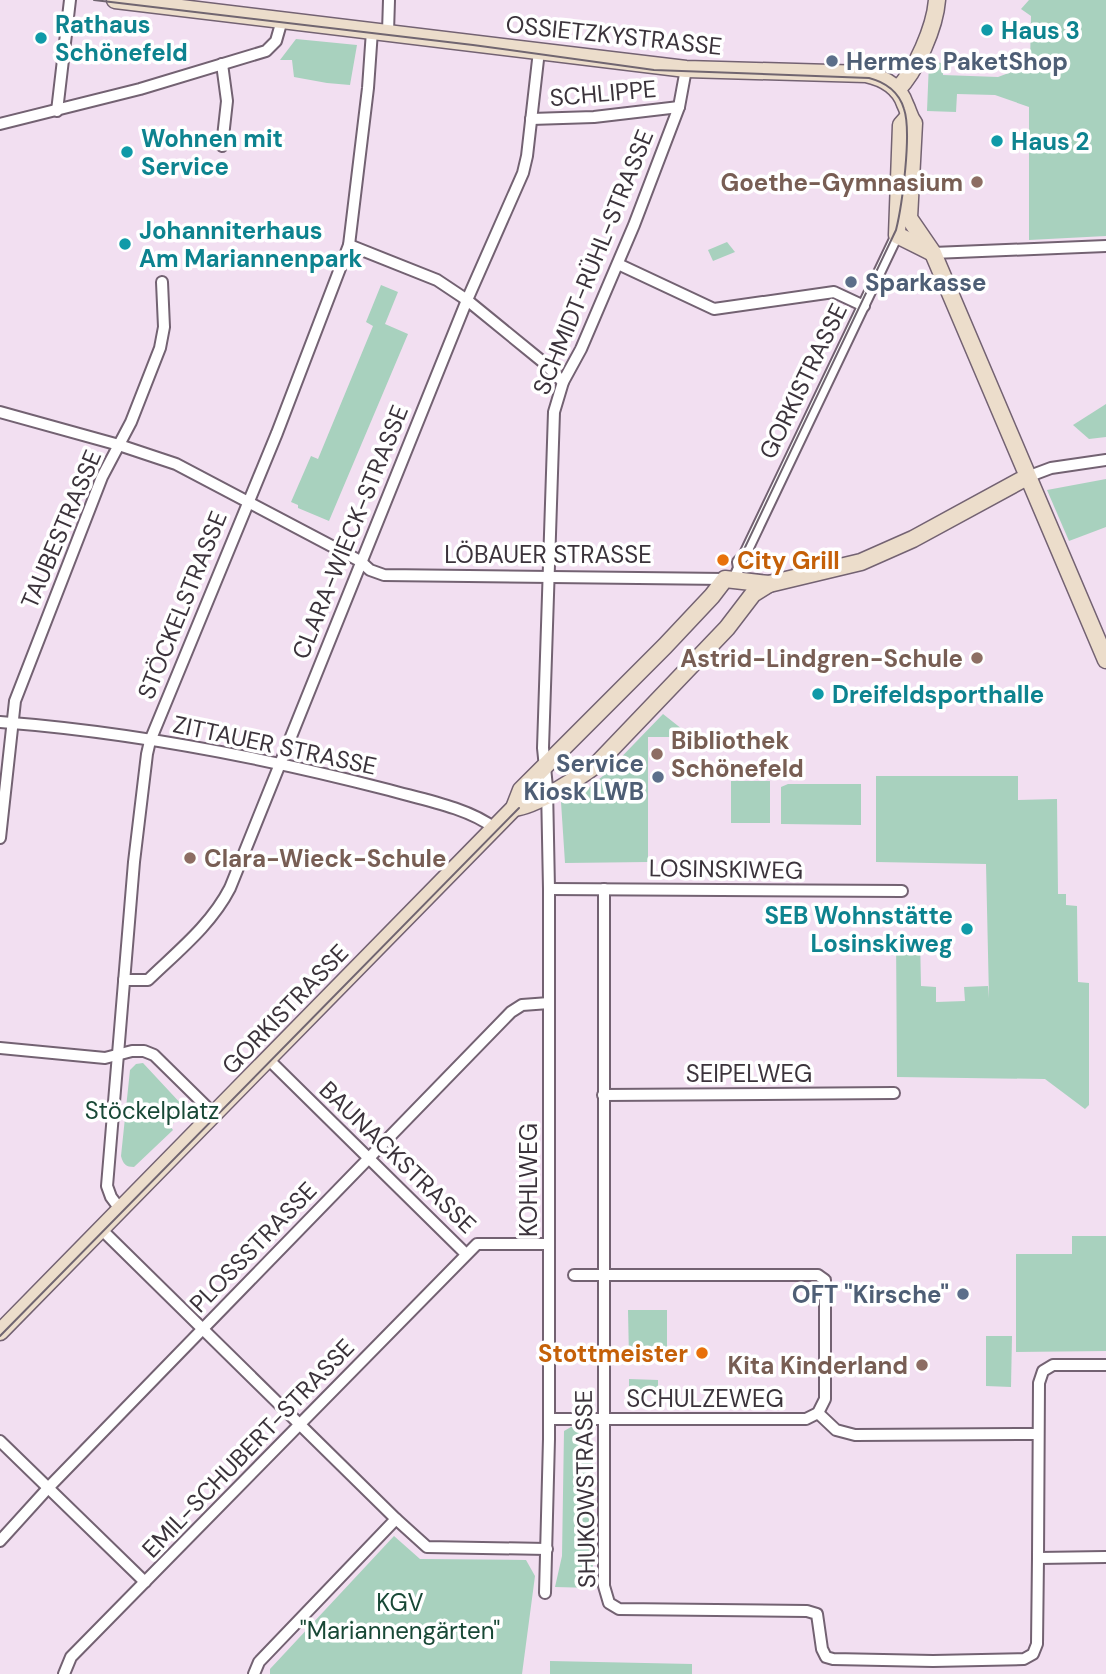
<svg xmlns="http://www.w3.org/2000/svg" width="1106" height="1674" font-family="'DM Sans',sans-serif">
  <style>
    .green { fill: #a8d1be }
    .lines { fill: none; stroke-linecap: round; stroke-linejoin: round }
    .street-casing { stroke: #736272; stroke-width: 14 }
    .secondary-casing { stroke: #736272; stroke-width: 19 }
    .street { stroke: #fff; stroke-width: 10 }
    .secondary { stroke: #ecddcb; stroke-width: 16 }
    .tram { stroke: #706570; stroke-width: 2 }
    .culture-dot { fill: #0f9aa8; stroke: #fff; stroke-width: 2.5 }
    .service-dot { fill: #5c6f8a; stroke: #fff; stroke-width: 2.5 }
    .education-dot { fill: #8d6e63; stroke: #fff; stroke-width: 2.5 }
    .food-dot { fill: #e8710a; stroke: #fff; stroke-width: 2.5 }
    .labels { text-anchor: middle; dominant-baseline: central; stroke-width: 7; stroke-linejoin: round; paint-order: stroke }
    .culture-label { font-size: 24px; font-weight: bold; fill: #0d838f; stroke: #fff; text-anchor: start }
    .street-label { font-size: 24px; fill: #3b333b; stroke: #fff }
    .service-label { font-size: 24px; font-weight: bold; fill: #4e5e75; stroke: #fff; text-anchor: start }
    .education-label { font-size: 24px; font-weight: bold; fill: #785e54; stroke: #fff; text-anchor: end }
    .food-label { font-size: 24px; font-weight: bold; fill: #c56008; stroke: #fff; text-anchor: start }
    .park-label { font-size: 24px; fill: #184836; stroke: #fff }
  </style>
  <rect width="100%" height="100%" fill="#f2dff1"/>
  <!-- green -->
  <g class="green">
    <path d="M1029,0H1106V236L1029,240V107L995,95L957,94L956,112L927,111L929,62L943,63V75L998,77L1030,65L1031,16L1021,9Z"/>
    <path d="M296,39L357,45L350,85L327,83L294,77L292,60H280Z"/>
    <path d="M727,242L735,252L713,261L708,250Z"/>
    <path d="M381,285L398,292L385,324L408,334L329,521L298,508V505L291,502L311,456L318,459L373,326L366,322Z"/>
    <path d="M1106,404V437L1089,439L1073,425Z"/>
    <path d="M1106,479V527L1069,541L1047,490Z"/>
    <path d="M663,714L687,733L689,737H648V862L565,863L561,802L586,790L604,775Z"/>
    <path d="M876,776H1018V800L1057,799L1058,894H1066V905L1077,906L1078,982L1089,983V1105L1085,1109L1045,1079L897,1077L896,936H920L921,986L936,987V1002L965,1001L964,987L988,986L989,998L986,864L876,862Z"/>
    <rect x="731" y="781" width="39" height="42"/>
    <path d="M788,784H861V825L781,824V787Z"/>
    <path d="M143,1063L183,1106L184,1114L170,1126L173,1130L134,1167C126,1167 123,1164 121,1156L130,1070L136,1064Z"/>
    <path d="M1072,1236H1106V1351L1016,1352V1254H1072Z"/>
    <path d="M628,1310H667V1358H629Z"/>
    <path d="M986,1336H1012L1011,1387L986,1386Z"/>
    <path d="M629,1379L658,1380V1392H629Z"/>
    <path d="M582,1426L592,1431L593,1588L555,1587L562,1556L564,1431L571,1427Z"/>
    <path d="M394,1536L420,1559L526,1560L535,1576L522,1674H270V1669Z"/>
    <path d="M550,1661L692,1664V1674H550Z"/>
  </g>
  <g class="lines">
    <!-- street casing -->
    <g class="street-casing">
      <g id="street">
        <path d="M388,32L389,0"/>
        <path d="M222,64L227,101L222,146"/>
        <path d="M57,111L70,0"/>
        <path d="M531,119L594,117L679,107"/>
        <path d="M0,124L140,89L266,51L276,41L282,20"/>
        <path d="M349,245L437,280L467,300L543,362L563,382"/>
        <path d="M933,253L1106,246"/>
        <path d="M618,264L714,309L834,292L864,306"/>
        <path d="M0,412L119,445L176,464L360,561L370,570L384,575L725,579"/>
        <path d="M1027,477L1051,468L1106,460"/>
        <path d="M734,579L739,568L738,562L744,556L897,235"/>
        <path d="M0,722C131,732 262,757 389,790C421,799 469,808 494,828"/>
        <path d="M0,838L15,701L102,477L131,422L160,348L164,327L162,282"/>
        <path d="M549,889L902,891"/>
        <path d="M604,889V1586L609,1603L619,1609L807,1611L817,1614L822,1649L826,1657L833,1659L933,1661L1024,1659L1033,1654L1037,1644L1038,1558"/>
        <path d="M124,980H148C178,951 211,925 230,888L467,300L523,173L527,156L539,51"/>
        <path d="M0,1048L105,1058L132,1051H144L154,1055L214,1114"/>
        <path d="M268,1059L466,1254"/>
        <path d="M603,1095L894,1093"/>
        <path d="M120,1209L111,1197L107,1186L134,862L147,754L150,741L277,433L349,245L368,88L372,31"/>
        <path d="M101,1229L396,1519L427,1547L547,1549"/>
        <path d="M1106,1365H1053L1043,1371L1039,1383L1038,1558L1106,1557"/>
        <path d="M818,1413L836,1430L855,1435L1038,1434"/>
        <path d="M549,1419H806L818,1413L825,1399V1280L818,1275H574"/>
        <path d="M0,1441L145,1582"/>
        <path d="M0,1541L49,1487L511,1012L522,1005L549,1003"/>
        <path d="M545,1593L549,1439V889L547,787L543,748L554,412L563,382L581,349L634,225L679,107L686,69"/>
        <path d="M64,1674L71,1657L477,1244H549"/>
        <path d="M254,1674L259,1662L396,1519"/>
      </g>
    </g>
    <!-- secondary casing -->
    <g class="secondary-casing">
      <g id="secondary">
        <path d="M115,0L686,69L866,74C884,78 899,86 905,104C909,112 909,117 914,123L909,218L933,253L1106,660"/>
        <path d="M897,90C916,71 935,27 937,0"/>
        <path d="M908,117L901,125L897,235L931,252"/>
        <path d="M514,808C536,806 578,778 596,765L727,628L753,594L769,584"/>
        <path d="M0,1332L514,808L521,790L665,646L712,596L725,579L769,584L861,562L913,539L1027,477"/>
      </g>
    </g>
    <!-- street -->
    <use href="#street" class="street"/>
    <!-- secondary -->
    <use href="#secondary" class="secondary"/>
    <!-- tram -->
    <g class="tram">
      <path d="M94,0L473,45L654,70L869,78C885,82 899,92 904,109C912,132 902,206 896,230L738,562"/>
      <path d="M0,1336L519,808"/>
    </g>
  </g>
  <!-- markers -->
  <g class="culture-dot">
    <circle cx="987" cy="30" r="7"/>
    <circle cx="41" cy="38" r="7"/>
    <circle cx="997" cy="141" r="7"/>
    <circle cx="127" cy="152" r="7"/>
    <circle cx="125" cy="244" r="7"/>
    <circle cx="818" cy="694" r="7"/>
    <circle cx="967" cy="929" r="7"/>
  </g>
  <g class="service-dot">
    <circle cx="832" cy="61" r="7"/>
    <circle cx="851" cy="282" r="7"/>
    <circle cx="658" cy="777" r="7"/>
    <circle cx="963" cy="1294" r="7"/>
  </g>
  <g class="education-dot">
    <circle cx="977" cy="182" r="7"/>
    <circle cx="977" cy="658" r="7"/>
    <circle cx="657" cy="754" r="7"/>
    <circle cx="190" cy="858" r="7"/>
    <circle cx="922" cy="1365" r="7"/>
  </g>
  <g class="food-dot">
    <circle cx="723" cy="560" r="7"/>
    <circle cx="702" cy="1353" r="7"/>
  </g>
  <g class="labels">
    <!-- culture labels -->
    <g class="culture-label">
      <text x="55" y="24">Rathaus<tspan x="55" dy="28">Schönefeld</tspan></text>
      <text x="1001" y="30">Haus 3</text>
      <text x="141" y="138">Wohnen mit<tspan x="141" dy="28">Service</tspan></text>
      <text x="1011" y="141">Haus 2</text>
      <text x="139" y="230">Johanniterhaus<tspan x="139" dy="28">Am Mariannenpark</tspan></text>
      <text x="832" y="694">Dreifeldsporthalle</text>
      <text x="953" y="915" text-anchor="end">SEB Wohnstätte<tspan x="953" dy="28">Losinskiweg</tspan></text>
    </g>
    <!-- street labels -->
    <g class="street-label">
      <text transform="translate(614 35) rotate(6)">OSSIETZKYSTRASSE</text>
      <text transform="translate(603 93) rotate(-5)">SCHLIPPE</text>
      <text transform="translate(593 262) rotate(-68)">SCHMIDT-RÜHL-STRASSE</text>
      <text transform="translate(803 381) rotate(-64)">GORKISTRASSE</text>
      <text transform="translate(61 529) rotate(-67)">TAUBESTRASSE</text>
      <text transform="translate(350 532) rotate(-68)">CLARA-WIECK-STRASSE</text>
      <text x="548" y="554">LÖBAUER STRASSE</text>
      <text transform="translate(182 605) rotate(-68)">STÖCKELSTRASSE</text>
      <text transform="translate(275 745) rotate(12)">ZITTAUER STRASSE</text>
      <text transform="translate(726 869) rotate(1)">LOSINSKIWEG</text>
      <text transform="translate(285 1009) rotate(-46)">GORKISTRASSE</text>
      <text x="749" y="1073">SEIPELWEG</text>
      <text transform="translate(398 1157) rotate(44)">BAUNACKSTRASSE</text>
      <text transform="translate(528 1180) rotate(-90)">KOHLWEG</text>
      <text transform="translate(253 1247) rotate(-46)">PLOSSSTRASSE</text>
      <text x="705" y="1398">SCHULZEWEG</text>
      <text transform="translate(248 1448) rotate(-46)">EMIL-SCHUBERT-STRASSE</text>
      <text transform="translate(585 1489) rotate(-91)">SHUKOWSTRASSE</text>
    </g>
    <!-- service labels -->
    <g class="service-label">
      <text x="846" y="61">Hermes PaketShop</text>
      <text x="865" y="282">Sparkasse</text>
      <text x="644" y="763" text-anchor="end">Service<tspan x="644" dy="28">Kiosk LWB</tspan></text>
      <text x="949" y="1294" text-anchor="end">OFT "Kirsche"</text>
    </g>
    <!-- education labels -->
    <g class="education-label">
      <text x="963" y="182">Goethe-Gymnasium</text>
      <text x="963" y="658">Astrid-Lindgren-Schule</text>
      <text x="671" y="740" text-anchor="start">Bibliothek<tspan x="671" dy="28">Schönefeld</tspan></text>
      <text x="204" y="858" text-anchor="start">Clara-Wieck-Schule</text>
      <text x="908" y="1365">Kita Kinderland</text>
    </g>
    <!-- food labels -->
    <g class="food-label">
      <text x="737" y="560">City Grill</text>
      <text x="688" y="1353" text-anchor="end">Stottmeister</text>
    </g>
    <!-- park labels -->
    <g class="park-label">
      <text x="152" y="1110">Stöckelplatz</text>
      <text x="400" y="1602">KGV<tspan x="400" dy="28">"Mariannengärten"</tspan></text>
    </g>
  </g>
</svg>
